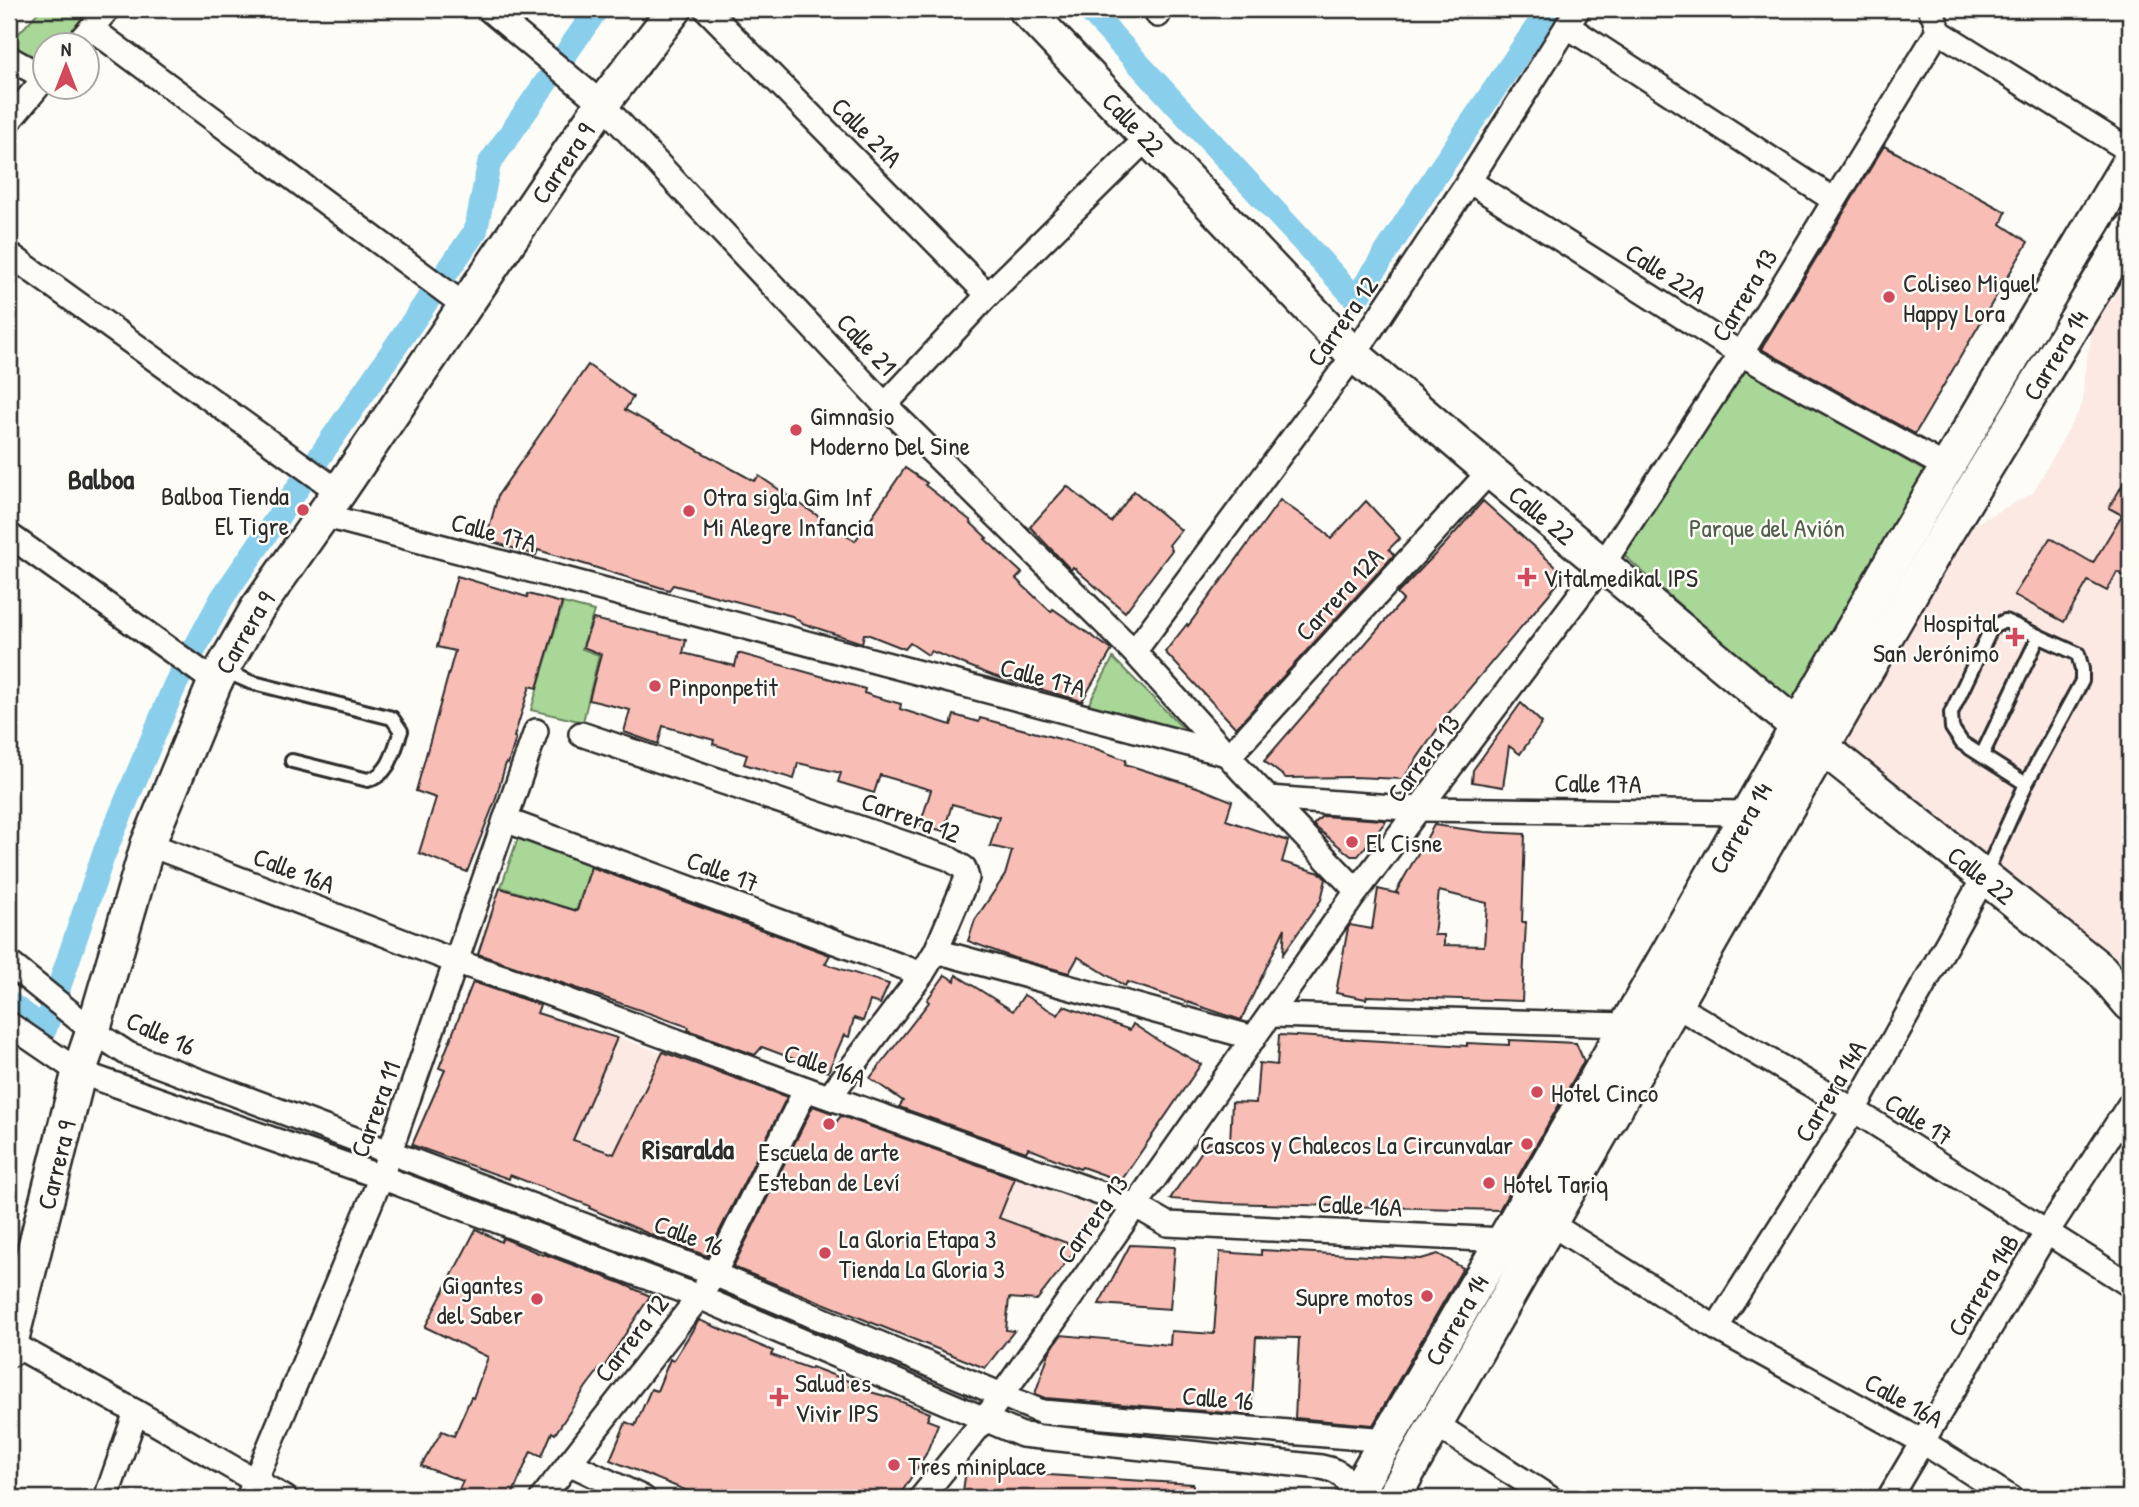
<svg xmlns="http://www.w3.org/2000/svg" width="2139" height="1507" font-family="'Patrick Hand',sans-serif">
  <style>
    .built { fill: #fce9e3 }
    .green { fill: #a8d797; stroke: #6a8161; stroke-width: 2 }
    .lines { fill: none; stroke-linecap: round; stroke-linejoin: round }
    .canal { stroke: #89ceea; stroke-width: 24 }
    .building { fill: #f8bdb5; stroke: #2b2b2b; stroke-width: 2; fill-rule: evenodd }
    .lane-casing { stroke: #2b2b2b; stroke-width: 18 }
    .street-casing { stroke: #2b2b2b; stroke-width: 28 }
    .secondary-casing { stroke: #2b2b2b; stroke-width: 38 }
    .path { stroke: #2b2b2b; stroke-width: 4.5; stroke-dasharray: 5 5; stroke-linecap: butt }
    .lane { stroke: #fdfcf7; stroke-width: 12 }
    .street { stroke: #fdfcf7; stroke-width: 23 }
    .secondary { stroke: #fdfcf7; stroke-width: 33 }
    .poi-dot { fill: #d1495b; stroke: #fdfcf7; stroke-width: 2.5 }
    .labels { text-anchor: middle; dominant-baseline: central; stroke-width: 5; stroke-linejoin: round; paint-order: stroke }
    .street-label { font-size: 26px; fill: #2b2b2b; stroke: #fdfcf7 }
    .poi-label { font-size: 26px; fill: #2b2b2b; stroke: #fdfcf7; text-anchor: start }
    .park-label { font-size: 26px; fill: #505f4b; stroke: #fdfcf7 }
    .neighbourhood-label { font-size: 28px; font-weight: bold; fill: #2b2b2b; stroke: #fdfcf7 }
  </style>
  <rect width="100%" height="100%" fill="#fdfcf7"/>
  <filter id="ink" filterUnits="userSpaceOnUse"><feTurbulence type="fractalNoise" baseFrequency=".0143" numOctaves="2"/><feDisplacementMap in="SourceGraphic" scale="14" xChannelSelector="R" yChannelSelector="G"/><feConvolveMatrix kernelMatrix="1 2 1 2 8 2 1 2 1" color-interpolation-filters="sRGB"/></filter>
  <g filter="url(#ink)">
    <!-- built -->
    <g class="built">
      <path d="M2130,272V969L1839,742L1961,531L2033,493L2083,403L2084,375L2093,327Z"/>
      <path d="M618,1037L662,1053L614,1153L575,1139Z"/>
      <path d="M1016,1177L1104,1210L1083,1248L1000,1217Z"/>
    </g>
    <!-- green -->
    <g class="green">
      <path d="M41,9H99L66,45L46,46L45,66L10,43Z"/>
      <path d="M1746,368L1926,472L1790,703L1617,549Z"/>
      <path d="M563,603L594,611L582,649L599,655L583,722L531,710Z"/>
      <path d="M1113,658L1186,731L1087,707Z"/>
      <path d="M521,829L595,855L576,911L501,887Z"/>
    </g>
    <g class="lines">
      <!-- canal -->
      <g class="canal">
        <path d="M1088,9L1356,299L1436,175L1549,9"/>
        <path d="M9,1003L45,1029L103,856L175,685L222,598L476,230L489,164L597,9"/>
      </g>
    </g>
    <!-- building -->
    <g class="building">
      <path d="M1884,146L2006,212L2001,224L2028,242L1915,434L1761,349Z"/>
      <path d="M588,365L633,397L625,410L754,481L759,476L855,541L905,468L927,483L925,485L971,521L970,522L987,538L985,539L1022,573L1016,579L1051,612L1053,609L1112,650L1082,701L994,676L931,651L928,655L910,643L905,649L867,634H864L862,643L802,623L792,616L673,585L669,590L538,550L536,555L486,540L498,495Z"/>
      <path d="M2130,472V579L2117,572L2107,591L2088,581L2064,622L2014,595L2050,538L2093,563L2122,515L2109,508Z"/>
      <path d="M1067,486L1111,522L1134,491L1181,530L1169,545L1172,550L1125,612L1073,567L1071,570L1030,527Z"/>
      <path d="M1280,500L1324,531L1331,539L1366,501L1400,538L1389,549L1394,555L1236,728L1165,652L1187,624L1188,626Z"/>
      <path d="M1483,501L1565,575L1447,715L1403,779L1353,777L1286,778L1264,761L1403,600L1397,594L1446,543Z"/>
      <path d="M457,576L527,597L528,594L562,603L537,688L530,686L514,737L516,738L508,764L506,763L495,801L467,872L419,853L436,798L416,791L455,651L437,647Z"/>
      <path d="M593,619L686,640L683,653L735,666L738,653L824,677L865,689L864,693L876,697L901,704L900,709L951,725L954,715L979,722L980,718L1094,748L1126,760L1125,764L1197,787L1232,801L1226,820L1288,841L1282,862L1320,873L1326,879L1321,900L1283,954L1285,928L1241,1020L1127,982L1125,986L1078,957L1069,973L1014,958L968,941L975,920L1005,875L1012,851L990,846L999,817L952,804L944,831L920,825L931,790L880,775L874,793L838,782L841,773L798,763L794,779L744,764L747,755L713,744L714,740L663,726L658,744L624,732L630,710L589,700L601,654L583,647Z"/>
      <path d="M1521,703L1542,723L1520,754L1509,746L1503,787L1472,782L1473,770Z"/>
      <path d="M1322,816L1383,820L1386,821L1358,856H1351L1313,825Z"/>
      <path d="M1434,825L1485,832L1525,834L1522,922H1526L1522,1001L1367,996L1366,999L1336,993L1348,928L1350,925L1372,929L1378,889L1399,894L1396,892ZM1439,891L1487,903L1484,946L1444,945V935H1434Z"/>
      <path d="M591,867L830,955L825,964L889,984L880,1004L870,1001L863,1021L854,1018L849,1037L844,1035L828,1072L762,1047L755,1055L688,1030L689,1027L478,954L500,888L577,911Z"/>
      <path d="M945,975L955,981L956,975L1013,1011L1024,995L1058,1015L1064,1006L1130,1030L1133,1024L1162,1043L1201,1064L1121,1181L1082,1167L1080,1169L1028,1148L1026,1152L899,1107L903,1101L870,1078L929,1002L927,1000Z"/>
      <path d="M473,982L540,1005L537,1013L617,1038L573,1140L614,1154L663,1052L787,1097L707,1256L654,1236L589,1208L590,1206L510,1175L509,1179L412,1145L445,1070L439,1068Z"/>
      <path d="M1279,1035L1467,1046V1043L1509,1045V1040L1576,1043L1584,1061L1499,1210L1224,1203L1170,1199L1208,1142L1230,1143L1232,1102L1256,1103L1259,1063L1277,1065Z"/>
      <path d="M813,1106L832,1113L826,1127L830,1129L841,1116L1015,1178L999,1218L1078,1247L1037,1300L1009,1298L1006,1330L1014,1331L985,1368L733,1267Z"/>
      <path d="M476,1229L501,1242L503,1238L543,1255L544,1254L621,1283L650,1296L604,1367L602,1366L586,1387L555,1434L552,1432L542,1456L531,1451L511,1498H455L463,1481L421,1466L442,1431L454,1436L471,1397L473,1398L488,1357L425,1327Z"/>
      <path d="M1130,1245L1175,1247L1170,1309L1099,1304Z"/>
      <path d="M1261,1250L1421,1259L1438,1254L1463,1268L1373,1425L1295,1418L1299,1338L1256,1337L1251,1415L1045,1398L1035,1394L1049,1353L1061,1335L1170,1345L1171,1331L1214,1334L1220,1252L1261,1255Z"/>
      <path d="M699,1320L773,1351L771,1355L811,1369L812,1367L851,1382L849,1386L892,1398L930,1413L927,1420L938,1424L926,1454L898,1498H705L610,1460L626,1422L635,1426L651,1389L657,1391L670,1359L673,1361Z"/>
      <path d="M966,1470L1193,1484L1192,1498H962Z"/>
    </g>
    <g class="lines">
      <!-- lane casing -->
      <g class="lane-casing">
        <g id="lane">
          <path d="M225,671L250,682L392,718L401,731C394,750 390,775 368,780L292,761"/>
          <path d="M1982,755L2039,636"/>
          <path d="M1984,877L2026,784L2082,681V669L2078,654L2005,621L1992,627L1951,713L1952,728L1962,743L2026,784"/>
        </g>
      </g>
      <!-- street casing -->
      <g class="street-casing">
        <g id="street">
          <path d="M488,9L602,104L885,405L1134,652L1243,772L1357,891"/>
          <path d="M706,9L988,295"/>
          <path d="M1930,9L1934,16L1938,31L2130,151"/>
          <path d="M1158,15V9"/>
          <path d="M1567,26L1834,200"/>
          <path d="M91,28L465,306"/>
          <path d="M75,46L108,9"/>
          <path d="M9,58L45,78L9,121"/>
          <path d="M1469,181L1741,354L1946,467"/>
          <path d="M9,254L339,492"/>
          <path d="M885,405L988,295L1148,137"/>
          <path d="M322,515L1230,755"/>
          <path d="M9,535L215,682"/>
          <path d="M1134,652L1354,355L1469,181L1578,9"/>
          <path d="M581,734L948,858L964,868L967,878L936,951L922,974L830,1096"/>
          <path d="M1230,755L1490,471"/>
          <path d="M1269,798L1420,809L1747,813"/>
          <path d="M505,820L922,974"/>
          <path d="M148,844L457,962L515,981L806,1089L1136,1206L1167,1224L1504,1240"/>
          <path d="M936,951L1254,1038"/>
          <path d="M9,963L93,1031L128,1054L714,1274L1042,1412L1387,1440"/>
          <path d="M1675,1005L1854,1110L2130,1285"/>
          <path d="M1272,1015L1626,1025"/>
          <path d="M9,1024L79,1072L381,1177L699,1297L1022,1435L1321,1467C1341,1471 1349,1478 1353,1498"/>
          <path d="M1551,1224L1716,1328L1923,1442L2011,1498"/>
          <path d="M1716,1328L1854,1110L1984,877"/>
          <path d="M9,1342L136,1412L285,1498"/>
          <path d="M1437,1425L1550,1498"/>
          <path d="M569,1463L643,1498"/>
          <path d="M106,1498L136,1412"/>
          <path d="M248,1498L381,1177L536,731"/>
          <path d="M542,1498L699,1297L714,1274L806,1089"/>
          <path d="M921,1498L985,1419L1357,891L1603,564L1741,354L1938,31"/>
          <path d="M1889,1498L2047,1232L2130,1104"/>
        </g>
      </g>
      <!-- secondary casing -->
      <g class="secondary-casing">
        <g id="secondary">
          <path id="s1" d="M1025,9L1354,355L1490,471L1822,747L2101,970L2130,1004"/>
          <path id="s2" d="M9,1350L79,1072L93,1031L148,844L215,682L257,609L339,492L602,104L675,9"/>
          <path id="s3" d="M1353,1498L1477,1283L1504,1240L1909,531L2130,160"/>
          <path id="s4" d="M1393,1498L1764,848L1937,548L2130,231"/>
        </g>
      </g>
      <!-- path -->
      <path class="path" d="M2130,94L2124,104L2130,107"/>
      <!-- lane -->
      <use href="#lane" class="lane"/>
      <!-- street -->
      <use href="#street" class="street"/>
      <!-- secondary -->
      <use href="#secondary" class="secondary"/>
    </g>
  </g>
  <!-- markers -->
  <g class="poi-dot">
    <circle cx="1889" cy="297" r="7"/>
    <circle cx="796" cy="430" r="7"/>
    <circle cx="303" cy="510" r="7"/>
    <circle cx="689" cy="511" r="7"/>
    <path d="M1523.5 566.5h7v7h7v7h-7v7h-7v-7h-7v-7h7z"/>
    <path d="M2011.5 626.5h7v7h7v7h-7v7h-7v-7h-7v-7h7z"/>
    <circle cx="655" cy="686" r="7"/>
    <circle cx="1352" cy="842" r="7"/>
    <circle cx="1537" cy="1092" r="7"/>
    <circle cx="829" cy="1124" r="7"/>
    <circle cx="1527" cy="1144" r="7"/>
    <circle cx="1489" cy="1183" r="7"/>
    <circle cx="825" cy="1253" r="7"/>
    <circle cx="1427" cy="1296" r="7"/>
    <circle cx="537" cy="1299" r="7"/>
    <path d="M775.5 1386.5h7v7h7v7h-7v7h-7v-7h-7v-7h7z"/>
    <circle cx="894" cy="1465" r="7"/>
  </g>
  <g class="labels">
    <!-- street labels -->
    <g class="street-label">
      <text stroke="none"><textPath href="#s1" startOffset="158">Calle 22</textPath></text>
      <text transform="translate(867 132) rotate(45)">Calle 21A</text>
      <text stroke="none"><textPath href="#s2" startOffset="1325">Carrera 9</textPath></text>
      <text transform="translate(1666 273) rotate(32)">Calle 22A</text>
      <text transform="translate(1744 295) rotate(-59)">Carrera 13</text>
      <text transform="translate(1342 321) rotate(-55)">Carrera 12</text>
      <text transform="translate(867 344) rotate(47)">Calle 21</text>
      <text stroke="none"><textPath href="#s4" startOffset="1321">Carrera 14</textPath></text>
      <text stroke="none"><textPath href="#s1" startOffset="724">Calle 22</textPath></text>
      <text transform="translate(494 532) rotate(15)">Calle 17A</text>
      <text transform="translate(1339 594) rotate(-47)">Carrera 12A</text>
      <text stroke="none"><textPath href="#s2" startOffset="758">Carrera 9</textPath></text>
      <text transform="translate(1043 677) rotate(15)">Calle 17A</text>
      <text transform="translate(1423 758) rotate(-53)">Carrera 13</text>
      <text transform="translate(1598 783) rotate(1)">Calle 17A</text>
      <text transform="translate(911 817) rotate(20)">Carrera 12</text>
      <text stroke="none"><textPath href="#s3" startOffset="774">Carrera 14</textPath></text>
      <text transform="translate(294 870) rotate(21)">Calle 16A</text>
      <text transform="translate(723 871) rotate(20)">Calle 17</text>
      <text stroke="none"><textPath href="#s1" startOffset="1292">Calle 22</textPath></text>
      <text transform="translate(161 1033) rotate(24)">Calle 16</text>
      <text transform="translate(825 1065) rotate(19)">Calle 16A</text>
      <text transform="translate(1830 1091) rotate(-59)">Carrera 14A</text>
      <text transform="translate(375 1109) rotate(-70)">Carrera 11</text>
      <text transform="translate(1919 1119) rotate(32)">Calle 17</text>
      <text stroke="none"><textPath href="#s2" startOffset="191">Carrera 9</textPath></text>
      <text transform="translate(1360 1205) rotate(3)">Calle 16A</text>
      <text transform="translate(1092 1219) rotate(-54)">Carrera 13</text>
      <text transform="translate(689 1235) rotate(21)">Calle 16</text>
      <text transform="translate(1983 1285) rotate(-59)">Carrera 14B</text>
      <text stroke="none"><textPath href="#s3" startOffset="206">Carrera 14</textPath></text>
      <text transform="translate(631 1338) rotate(-52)">Carrera 12</text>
      <text transform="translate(1218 1398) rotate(5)">Calle 16</text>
      <text transform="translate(1904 1400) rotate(29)">Calle 16A</text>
    </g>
    <!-- poi labels -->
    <g class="poi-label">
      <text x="1903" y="282">Coliseo Miguel<tspan x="1903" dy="30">Happy Lora</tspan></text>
      <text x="810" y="415">Gimnasio<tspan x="810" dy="30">Moderno Del Sine</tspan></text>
      <text x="289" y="495" text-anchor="end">Balboa Tienda<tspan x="289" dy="30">El Tigre</tspan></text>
      <text x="703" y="496">Otra sigla Gim Inf<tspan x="703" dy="30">Mi Alegre Infancia</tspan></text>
      <text x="1543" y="577">Vitalmedikal IPS</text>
      <text x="1999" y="622" text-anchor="end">Hospital<tspan x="1999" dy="30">San Jerónimo</tspan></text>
      <text x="669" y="686">Pinponpetit</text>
      <text x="1366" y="842">El Cisne</text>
      <text x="1551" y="1092">Hotel Cinco</text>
      <text x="1513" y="1144" text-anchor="end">Cascos y Chalecos La Circunvalar</text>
      <text x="829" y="1151" text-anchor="middle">Escuela de arte<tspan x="829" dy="30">Esteban de Leví</tspan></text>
      <text x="1503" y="1183">Hotel Tariq</text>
      <text x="839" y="1238">La Gloria Etapa 3<tspan x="839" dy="30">Tienda La Gloria 3</tspan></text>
      <text x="523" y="1284" text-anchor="end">Gigantes<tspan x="523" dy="30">del Saber</tspan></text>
      <text x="1413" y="1296" text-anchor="end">Supre motos</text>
      <text x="795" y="1382">Salud es<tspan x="795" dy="30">Vivir IPS</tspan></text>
      <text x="908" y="1465">Tres miniplace</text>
    </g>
    <!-- park labels -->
    <g class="park-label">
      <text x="1767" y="527">Parque del Avión</text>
    </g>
    <!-- neighbourhood labels -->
    <g class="neighbourhood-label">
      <text x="101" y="479">Balboa</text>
      <text x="688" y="1149">Risaralda</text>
    </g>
  </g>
  <!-- margin -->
  <rect width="2139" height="1507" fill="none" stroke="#fdfcf7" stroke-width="35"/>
  <rect x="18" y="18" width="2104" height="1472" fill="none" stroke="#2b2b2b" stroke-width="2.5" filter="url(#ink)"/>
  <!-- north arrow -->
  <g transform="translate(66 66)"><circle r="33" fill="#fdfcf7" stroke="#a9a8a5" stroke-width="2"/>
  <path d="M0-5L12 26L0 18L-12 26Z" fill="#d1495b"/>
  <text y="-10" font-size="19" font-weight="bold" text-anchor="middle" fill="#2b2b2b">N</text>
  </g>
</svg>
